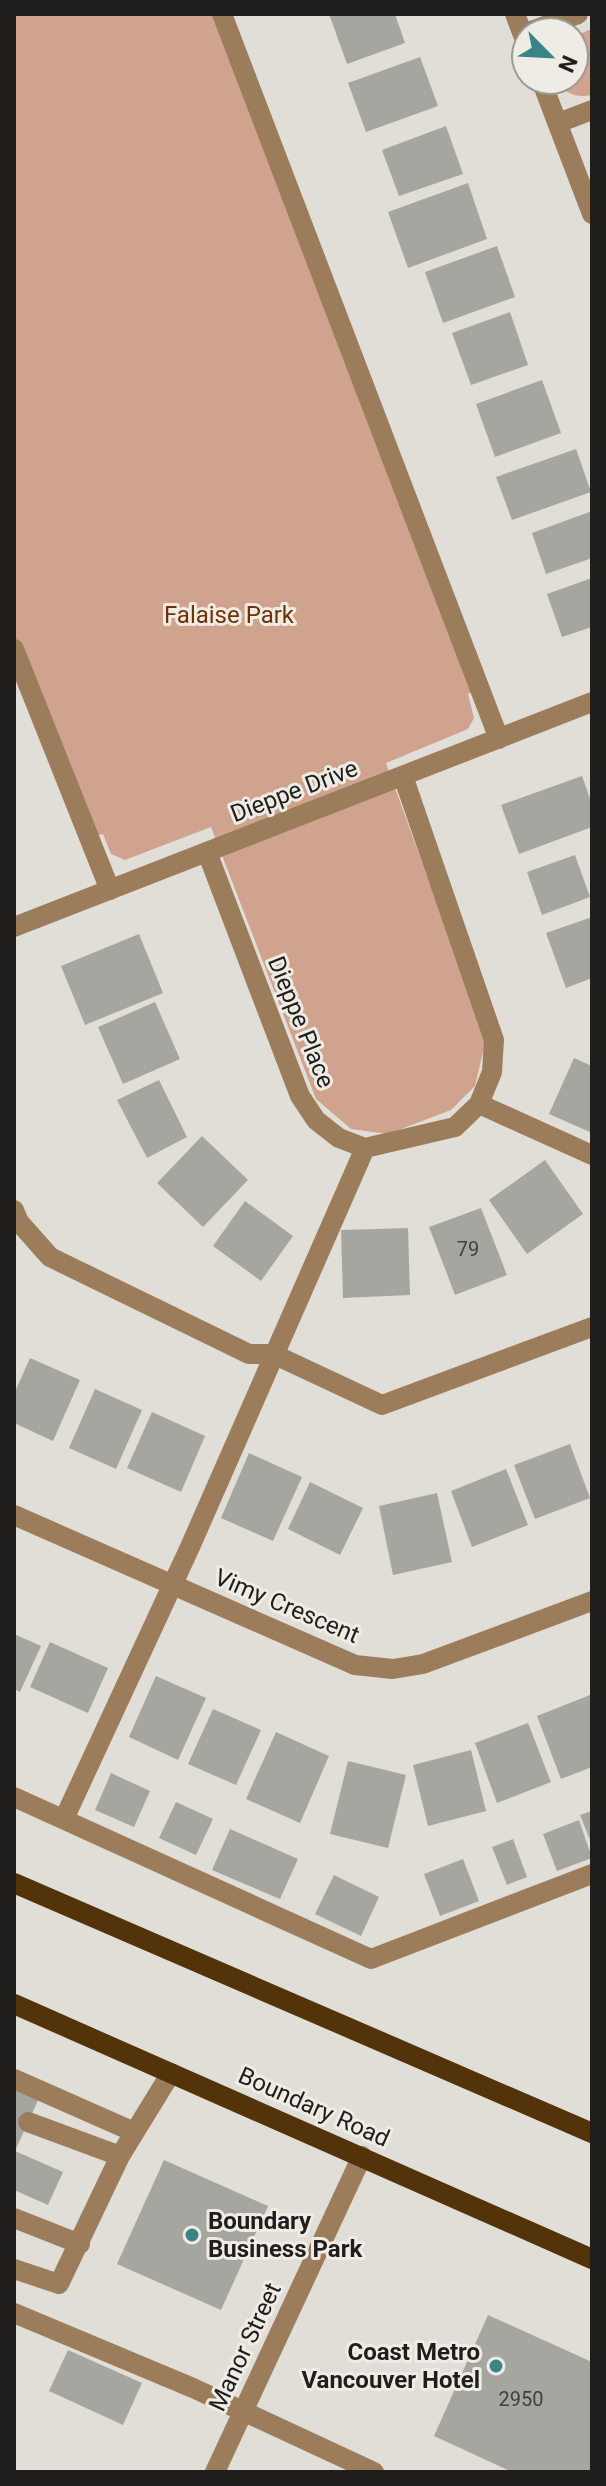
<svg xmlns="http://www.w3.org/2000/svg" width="606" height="2486" font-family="Roboto,sans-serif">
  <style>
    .green { fill: #d0a38e }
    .building { fill: #a6a6a0 }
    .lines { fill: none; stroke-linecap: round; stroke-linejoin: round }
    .minor { stroke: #9c7d5b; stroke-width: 20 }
    .major { stroke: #52330a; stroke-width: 20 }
    .poi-dot { fill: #3b8485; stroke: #eeece5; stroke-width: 3 }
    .labels { text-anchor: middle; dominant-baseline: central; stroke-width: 6; stroke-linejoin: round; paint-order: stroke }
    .number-label { font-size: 20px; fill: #41403d }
    .park-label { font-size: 24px; fill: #733005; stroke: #eeece5 }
    .street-label { font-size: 24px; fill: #1f1e1c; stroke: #eeece5 }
    .poi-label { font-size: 24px; font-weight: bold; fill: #1f1e1c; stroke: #eeece5; text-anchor: start }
  </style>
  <rect width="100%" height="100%" fill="#e1ded8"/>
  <!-- green -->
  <g class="green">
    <path d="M14,14H222L480,687L468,694L474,718L468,729L386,763L486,1039L475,1086L451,1110L388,1134L351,1129L316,1099L211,827L125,860L111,854L103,834L91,837L14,635Z"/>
    <path d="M592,29V95C575,98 566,94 556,80H574V36Z"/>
  </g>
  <!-- building -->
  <g class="building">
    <path d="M329,14H395L405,43L347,64Z"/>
    <path d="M420,57L438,106L366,132L348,83Z"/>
    <path d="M446,126L463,174L399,196L382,150Z"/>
    <path d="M468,183L487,239L408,268L388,212Z"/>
    <path d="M497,246L515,297L443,323L425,272Z"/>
    <path d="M510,312L528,365L471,385L452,333Z"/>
    <path d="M542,380L561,433L495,457L476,404Z"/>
    <path d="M576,449L591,492L512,520L496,477Z"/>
    <path d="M592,511V558L546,574L532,533Z"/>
    <path d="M592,578V627L562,637L547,594Z"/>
    <path d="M582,776L592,804V827L519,854L501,805Z"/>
    <path d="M575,855L590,897L542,915L527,872Z"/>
    <path d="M592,917V978L566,988L546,933Z"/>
    <path d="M139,934L163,993L85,1025L61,966Z"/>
    <path d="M155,1002L180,1059L123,1084L98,1027Z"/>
    <path d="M574,1058L592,1066V1133L549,1114Z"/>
    <path d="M159,1080L187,1137L147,1158L117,1100Z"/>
    <path d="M202,1136L248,1180L203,1227L157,1183Z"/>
    <path d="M545,1160L583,1214L527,1254L489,1200Z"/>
    <path d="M245,1201L293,1236L261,1281L213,1246Z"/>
    <path d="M481,1208L507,1275L455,1295L429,1227Z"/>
    <path d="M408,1228L410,1295L343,1298L341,1230Z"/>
    <path d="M30,1358L80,1380L53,1441L14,1423V1394Z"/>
    <path d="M95,1389L142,1410L116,1469L69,1448Z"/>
    <path d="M152,1412L205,1436L181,1492L127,1468Z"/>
    <path d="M570,1444L590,1498L535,1519L514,1465Z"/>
    <path d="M249,1453L302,1477L273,1541L221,1518Z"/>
    <path d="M506,1469L528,1525L472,1547L451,1491Z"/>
    <path d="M310,1482L363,1508L340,1555L288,1529Z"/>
    <path d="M437,1493L452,1562L393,1575L379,1506Z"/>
    <path d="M14,1634L41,1646L20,1692L14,1689Z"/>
    <path d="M50,1642L108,1668L88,1713L30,1687Z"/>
    <path d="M156,1676L206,1698L178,1760L129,1737Z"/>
    <path d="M590,1695L592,1767L561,1779L537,1716Z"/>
    <path d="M213,1709L261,1730L236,1785L188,1764Z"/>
    <path d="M528,1723L551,1782L497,1803L475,1743Z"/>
    <path d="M276,1732L329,1756L300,1823L246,1799Z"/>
    <path d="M471,1750L486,1811L428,1826L413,1765Z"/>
    <path d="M348,1761L406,1775L388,1848L330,1834Z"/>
    <path d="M111,1773L150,1791L134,1827L95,1810Z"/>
    <path d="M176,1802L213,1819L196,1855L159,1838Z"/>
    <path d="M592,1811V1845L580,1815Z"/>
    <path d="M579,1820L592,1858L557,1871L543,1834Z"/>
    <path d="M230,1829L298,1859L280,1899L212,1870Z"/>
    <path d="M513,1839L527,1877L507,1885L492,1847Z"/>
    <path d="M463,1859L479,1901L440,1916L424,1874Z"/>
    <path d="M334,1875L379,1897L361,1936L315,1914Z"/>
    <path d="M14,2084L40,2096L15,2151L63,2172L48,2205L14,2190Z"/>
    <path d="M164,2160L268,2206L221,2310L117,2264Z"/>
    <path d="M488,2315L592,2362V2472H512L434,2436Z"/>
    <path d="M68,2350L142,2383L123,2425L49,2391Z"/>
  </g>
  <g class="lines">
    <!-- minor -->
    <g class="minor">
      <path d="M222,14L499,739"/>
      <path d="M515,14L526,43"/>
      <path d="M529,32L578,14"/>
      <path d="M541,80L592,214"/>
      <path d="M558,123L592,110"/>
      <path d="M14,649L110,890"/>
      <path d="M207,852L300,1096L316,1120L339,1138L365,1148L455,1127L479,1104L492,1072L494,1040L403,776"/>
      <path d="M14,927L592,702"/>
      <path d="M479,1104L592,1155"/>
      <path d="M14,1210L19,1222L50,1257L249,1354H273L382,1405L592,1327"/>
      <path d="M14,1515L355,1665L393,1669L423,1664L592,1601"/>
      <path d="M14,1797L371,1959L592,1874"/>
      <path d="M64,1819L190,1547L365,1148"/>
      <path d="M14,2079L134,2132"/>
      <path d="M28,2122L120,2156"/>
      <path d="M14,2218L80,2244"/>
      <path d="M14,2269L59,2284L120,2156L171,2073"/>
      <path d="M14,2313L193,2388L374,2472"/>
      <path d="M215,2472L362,2156"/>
    </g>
    <!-- major -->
    <g class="major">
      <path d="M14,1883L592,2133"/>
      <path d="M14,2004L592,2259"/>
    </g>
  </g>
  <!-- markers -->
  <g class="poi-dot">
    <circle cx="192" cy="2235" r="8"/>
    <circle cx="496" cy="2366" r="8"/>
  </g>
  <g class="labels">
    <!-- number labels -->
    <g class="number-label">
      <text x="468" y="1249">79</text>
      <text x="521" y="2399">2950</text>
    </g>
    <!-- park labels -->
    <g class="park-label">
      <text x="229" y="615">Falaise Park</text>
    </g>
    <!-- street labels -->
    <g class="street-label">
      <text transform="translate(294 791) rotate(-21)">Dieppe Drive</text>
      <text transform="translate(301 1022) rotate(68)">Dieppe Place</text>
      <text transform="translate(287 1606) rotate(23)">Vimy Crescent</text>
      <text transform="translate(314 2107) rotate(24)">Boundary Road</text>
      <text transform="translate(245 2347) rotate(-65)">Manor Street</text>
    </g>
    <!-- poi labels -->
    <g class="poi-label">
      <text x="208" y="2221">Boundary<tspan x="208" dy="28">Business Park</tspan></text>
      <text x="480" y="2352" text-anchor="end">Coast Metro<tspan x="480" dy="28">Vancouver Hotel</tspan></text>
    </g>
  </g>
  <!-- border -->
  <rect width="606" height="2486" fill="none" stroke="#1f1e1c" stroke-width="32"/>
  <!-- north arrow -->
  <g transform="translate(550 56) rotate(114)"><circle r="38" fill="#eeece5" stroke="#9b9a95" stroke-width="2"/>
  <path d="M0-6L14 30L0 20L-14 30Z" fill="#3b8485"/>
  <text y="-12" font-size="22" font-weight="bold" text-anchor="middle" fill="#1f1e1c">N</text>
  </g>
</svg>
